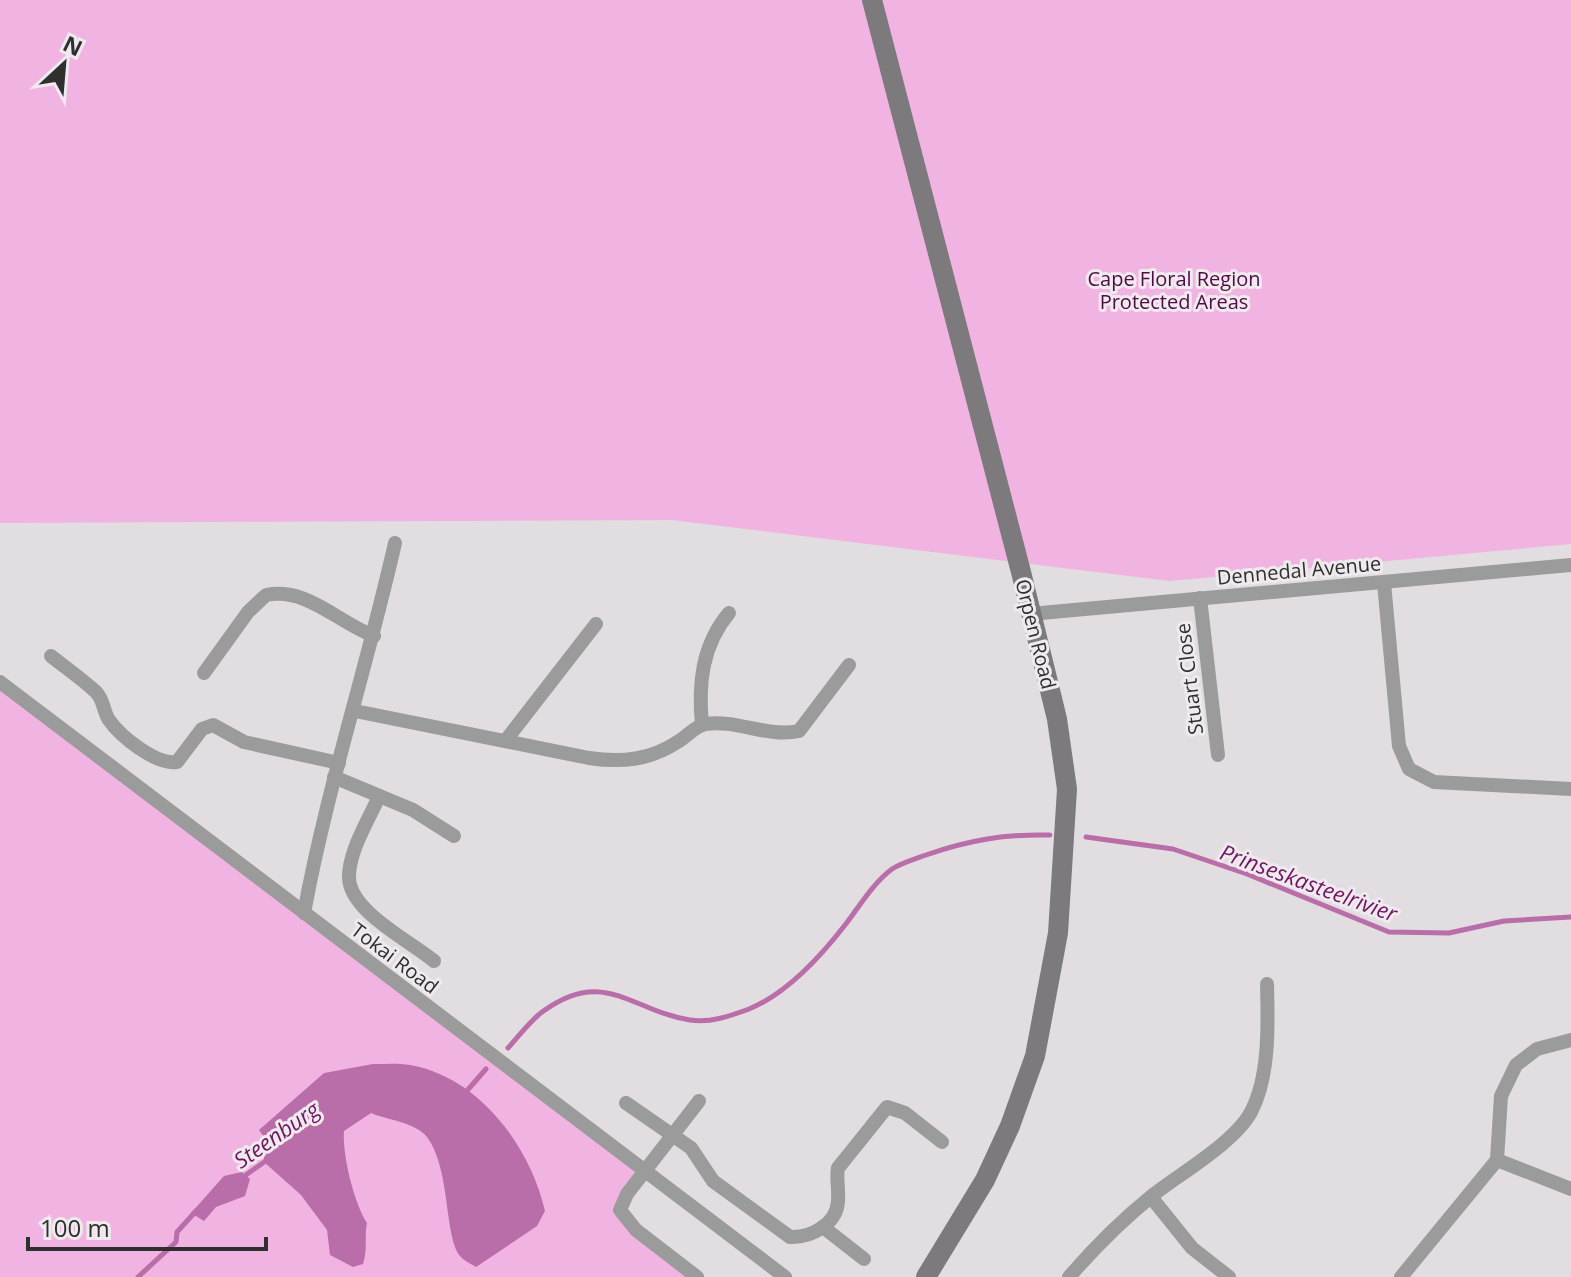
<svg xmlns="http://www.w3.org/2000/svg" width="1571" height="1277" font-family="'Open Sans',sans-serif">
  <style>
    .green { fill: #f1b3e1 }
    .water { fill: #ba6ea9 }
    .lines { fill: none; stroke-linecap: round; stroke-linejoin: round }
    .stream { stroke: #ba6ea9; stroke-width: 5 }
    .street { stroke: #9c9b9c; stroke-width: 14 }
    .secondary { stroke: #7c7a7c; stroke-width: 20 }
    .labels { text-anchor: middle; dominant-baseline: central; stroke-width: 6; stroke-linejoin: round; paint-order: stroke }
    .park-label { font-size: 20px; fill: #510a46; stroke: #eeeaed }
    .street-label { font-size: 20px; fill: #302f30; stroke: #eeeaed }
    .water-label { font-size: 22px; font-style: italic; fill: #721462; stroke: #eeeaed }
  </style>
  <rect width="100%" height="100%" fill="#e1dde0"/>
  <!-- green -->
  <g class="green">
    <path d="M0,0H1571V544L1170,581L672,520L0,523Z"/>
    <path d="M0,681L644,1171L624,1218L695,1277H0Z"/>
  </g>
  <!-- water -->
  <g class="water">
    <path d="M373,1064C385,1064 398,1063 410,1065C479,1077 530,1146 545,1211L537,1226L476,1267C471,1264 463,1260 460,1256C444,1236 451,1170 427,1137C415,1122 387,1120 371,1113L344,1131C342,1154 354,1203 367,1223C364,1238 368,1248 363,1264L353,1267L330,1255L327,1230L301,1195L264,1162V1137L259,1130L324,1073Z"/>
    <path d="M242,1172L250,1179L245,1196L216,1207L204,1221L191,1213L224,1176Z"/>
  </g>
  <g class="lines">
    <!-- stream -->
    <g class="stream">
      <path d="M1086,837L1173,849L1247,874L1389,932L1449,933L1504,921L1571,917"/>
      <path d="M508,1048C519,1036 529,1022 542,1012C604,966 631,1011 690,1020C711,1023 730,1016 749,1009C786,994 821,956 845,925C859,907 873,883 892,869C901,863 915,859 926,855C969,840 1005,834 1050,835"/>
      <path d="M465,1093L486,1069"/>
      <path d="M243,1177L267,1160"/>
      <path d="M138,1277L176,1242L177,1232L196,1211"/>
    </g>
    <!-- street -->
    <g class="street">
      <path d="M1384,583L1399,746L1409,769L1434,782L1571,789"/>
      <path d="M1200,598L1218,755"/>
      <path d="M1030,614L1571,565"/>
      <path d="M51,656C66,668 82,679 96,692C104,700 103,711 109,720C121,737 156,765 177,762L202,729L213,725L244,742L339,763"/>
      <path d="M204,673L248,612L266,595C307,587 337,622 374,636"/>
      <path d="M0,682L785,1277"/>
      <path d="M355,711L589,758C622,763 651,760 679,741C687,736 696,726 705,724C737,719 767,738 799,731L849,665"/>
      <path d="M702,725C698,684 702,645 729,613"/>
      <path d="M506,740L596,624"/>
      <path d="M334,777L413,810L454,836"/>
      <path d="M379,796C369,820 349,850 349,877C349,911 410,941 434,961"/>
      <path d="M304,913C327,788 367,667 395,543"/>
      <path d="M626,1103L691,1148L713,1181L790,1237C811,1238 837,1224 838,1201C839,1189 836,1179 838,1168L887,1107L905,1113L942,1142"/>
      <path d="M1497,1160L1571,1189"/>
      <path d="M1151,1197L1192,1248L1229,1277"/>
      <path d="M823,1227L864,1259"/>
      <path d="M697,1277L636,1230L620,1210L627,1194L699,1101"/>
      <path d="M1069,1277C1095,1247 1122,1220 1153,1195C1181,1173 1235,1142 1251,1112C1270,1076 1268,1023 1267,984"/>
      <path d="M1401,1277L1497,1160L1501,1096L1516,1065L1537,1049L1571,1040"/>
    </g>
    <!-- secondary -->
    <path class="secondary" d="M872,0L1021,572L1057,719L1067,789L1058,933L1035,1056L1010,1126L985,1180L926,1277"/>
  </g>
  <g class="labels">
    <!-- park labels -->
    <g class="park-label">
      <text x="1174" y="278">Cape Floral Region<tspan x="1174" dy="23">Protected Areas</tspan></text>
    </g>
    <!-- street labels -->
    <g class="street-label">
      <text transform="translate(1299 570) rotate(-5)">Dennedal Avenue</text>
      <text transform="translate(1036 634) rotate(76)">Orpen Road</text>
      <text transform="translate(1189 679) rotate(-97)">Stuart Close</text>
      <text transform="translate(395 958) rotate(37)">Tokai Road</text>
    </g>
    <!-- water labels -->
    <g class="water-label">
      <text transform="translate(1309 882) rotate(20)">Prinseskasteelrivier</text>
      <text transform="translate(276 1134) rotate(-35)">Steenburg</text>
    </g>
  </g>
  <!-- north arrow -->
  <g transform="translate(64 64) rotate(26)" stroke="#eeeaed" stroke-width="6" paint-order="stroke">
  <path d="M0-6L14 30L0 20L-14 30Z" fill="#302f30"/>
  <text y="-12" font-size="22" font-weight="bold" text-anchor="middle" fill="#302f30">N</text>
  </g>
  <!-- scale -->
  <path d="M28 1237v12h238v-12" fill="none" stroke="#302f30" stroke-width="4"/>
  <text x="40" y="1237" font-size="24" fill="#302f30" stroke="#eeeaed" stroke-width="6" paint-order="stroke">100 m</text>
</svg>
